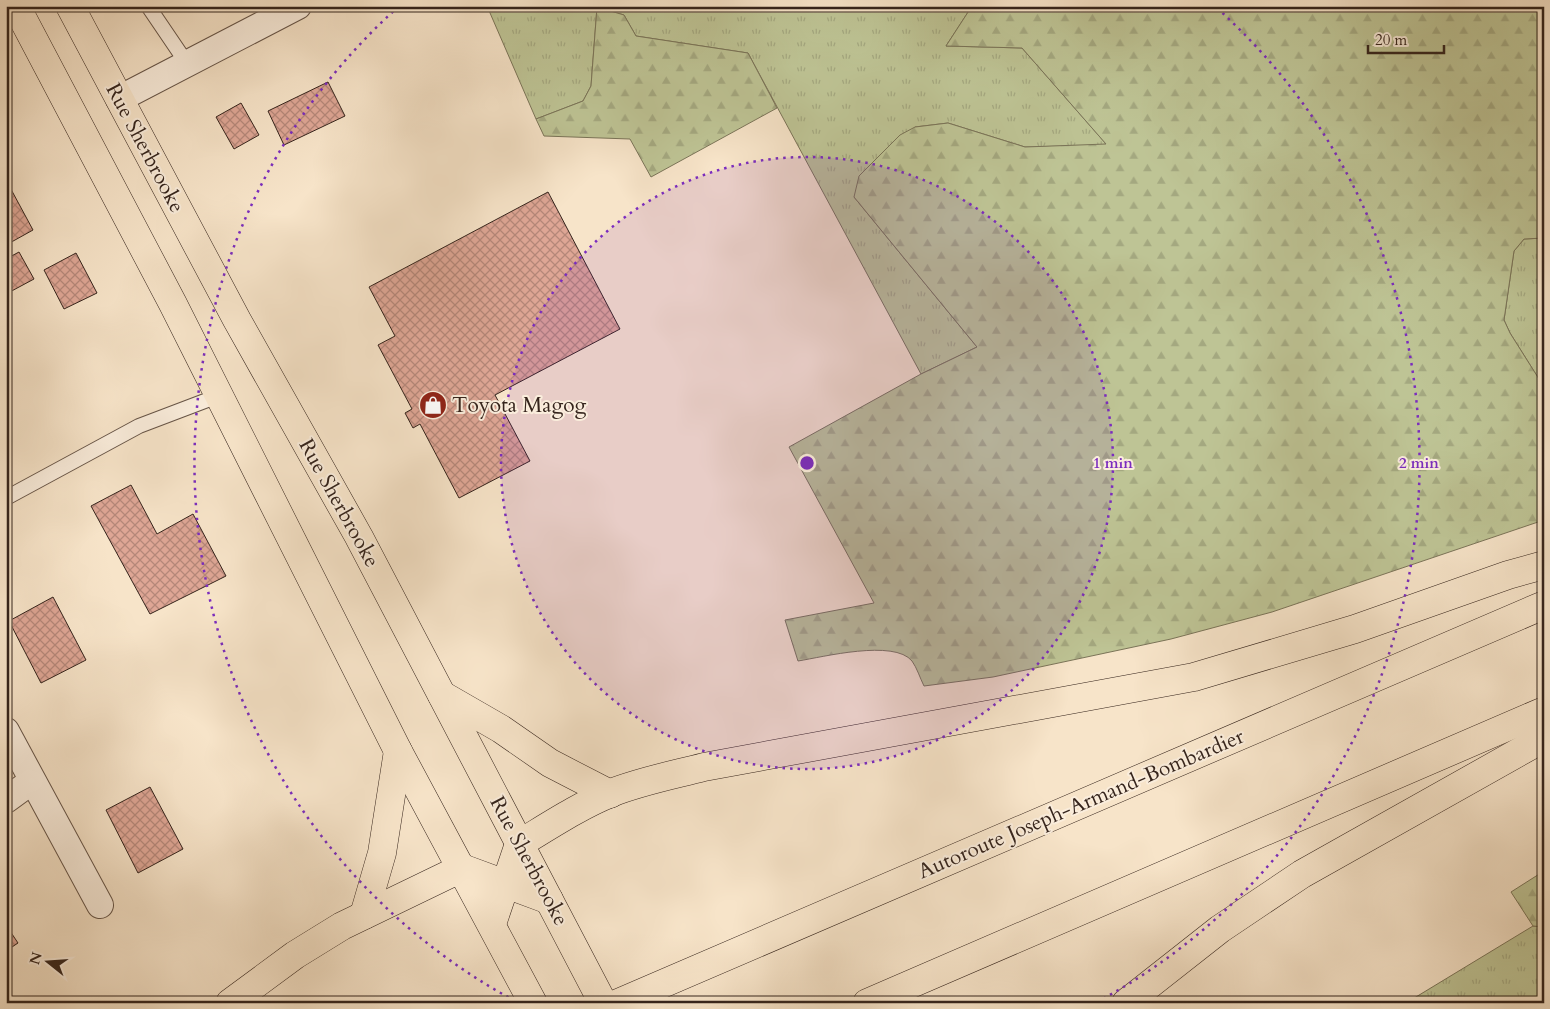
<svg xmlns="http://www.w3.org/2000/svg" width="1550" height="1009" font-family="Cardo,serif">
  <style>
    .grass { fill: url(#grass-tufts); stroke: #7a7458 }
    .forest { fill: url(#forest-firs); stroke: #7a7458 }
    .building { fill: url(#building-cross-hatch); stroke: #35241c }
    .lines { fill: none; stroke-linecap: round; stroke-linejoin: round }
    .service-casing { stroke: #665447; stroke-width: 16 }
    .minor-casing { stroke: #665447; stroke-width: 28 }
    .primary-casing { stroke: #35241c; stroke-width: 29 }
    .motorway-casing { stroke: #35241c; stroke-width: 29 }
    .service { stroke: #faeddc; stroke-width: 14 }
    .minor { stroke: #faeddc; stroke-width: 26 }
    .primary { stroke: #f7e4c9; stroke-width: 28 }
    .motorway { stroke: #f7e4c9; stroke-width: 28 }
    .ring { fill: none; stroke: #7b2cbf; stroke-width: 2.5; stroke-dasharray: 2.5 5 }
    .labels { text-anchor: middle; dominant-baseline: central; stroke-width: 4; stroke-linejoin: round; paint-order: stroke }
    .street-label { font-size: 21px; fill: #35241c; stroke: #faeddc }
    .poi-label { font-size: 21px; fill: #35241c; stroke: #faeddc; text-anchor: start }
    .centre { fill: #7b2cbf; stroke: #faeddc; stroke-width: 2.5 }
    .ring-label { font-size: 15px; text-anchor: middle; font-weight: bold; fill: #7b2cbf; stroke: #faeddc; stroke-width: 4; stroke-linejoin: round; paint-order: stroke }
  </style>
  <defs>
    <pattern id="grass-tufts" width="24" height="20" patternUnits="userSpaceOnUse" patternTransform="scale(1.25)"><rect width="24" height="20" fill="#bec495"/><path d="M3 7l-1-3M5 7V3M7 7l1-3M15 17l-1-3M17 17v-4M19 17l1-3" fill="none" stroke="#a4a880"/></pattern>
    <pattern id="forest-firs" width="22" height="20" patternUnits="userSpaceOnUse" patternTransform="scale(1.25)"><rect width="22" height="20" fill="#bec495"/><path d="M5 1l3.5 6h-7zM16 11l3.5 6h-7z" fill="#a4a880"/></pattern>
    <pattern id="building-cross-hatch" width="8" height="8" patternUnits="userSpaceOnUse" patternTransform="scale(1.25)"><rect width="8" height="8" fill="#dea695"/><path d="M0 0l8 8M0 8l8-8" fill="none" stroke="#b58779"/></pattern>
  </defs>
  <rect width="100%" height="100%" fill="#f7e4c9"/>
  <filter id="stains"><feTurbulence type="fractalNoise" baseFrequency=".004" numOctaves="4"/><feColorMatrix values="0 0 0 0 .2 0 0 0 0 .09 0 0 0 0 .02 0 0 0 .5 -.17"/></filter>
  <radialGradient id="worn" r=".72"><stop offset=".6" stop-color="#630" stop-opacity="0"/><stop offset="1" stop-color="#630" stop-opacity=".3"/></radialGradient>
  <!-- grass -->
  <g class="grass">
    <path d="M487,6H972L946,46L1022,48L1107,145L1025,147L948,123L915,127L854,197L977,347L921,374L748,53L636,36L624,15L597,7L591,86L583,101L536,119Z"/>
    <path d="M1544,238V387L1510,333L1504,320L1514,251L1524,239Z"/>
    <path d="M1533,926L1544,927V1003H1406Z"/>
  </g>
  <!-- forest -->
  <g class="forest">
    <path d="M972,6H1544V238L1524,239L1514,251L1504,320L1510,333L1544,387V520L1272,612L1171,639L993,677L924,686C920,678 917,668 912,661C894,639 823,657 798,661L785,620L874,603L789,447L921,374L977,347L854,197L859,176L900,135L915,127L948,123L1025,147L1106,144L1022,48L946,46Z"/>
    <path d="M597,7L624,15L636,36L748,53L777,108L651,177L630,139L544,136L536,119L583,101L591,86Z"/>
    <path d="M1544,871V927L1533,926L1511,892Z"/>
  </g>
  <!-- building -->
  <g class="building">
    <path d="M328,82L345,116L284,145L268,111Z"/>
    <path d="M241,103L259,135L234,149L216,117Z"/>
    <path d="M6,180L33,230L6,245Z"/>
    <path d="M548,192L620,329L495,395L530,461L459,498L420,424L413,428L405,413L412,409L378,345L395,336L369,287Z"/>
    <path d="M19,252L34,279L6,294V259Z"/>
    <path d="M76,253L97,293L64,309L44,270Z"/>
    <path d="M131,485L157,534L193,514L226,576L150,614L91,506Z"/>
    <path d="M53,597L86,660L41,683L9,621Z"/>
    <path d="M150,787L183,849L138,873L106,810Z"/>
    <path d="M6,925L18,943L6,951Z"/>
  </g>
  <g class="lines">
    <!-- service casing -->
    <g class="service-casing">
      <g id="service">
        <path d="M148,6L188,65"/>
        <path d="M6,498L139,426L218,396"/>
      </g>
    </g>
    <!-- minor casing -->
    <g class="minor-casing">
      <g id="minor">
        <path d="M119,99L298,6"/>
        <path d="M6,731L100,905"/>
        <path d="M6,800L32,781"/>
      </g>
    </g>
    <!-- primary casing -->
    <g class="primary-casing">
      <g id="primary">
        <path d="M16,6L173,304L398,751L533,1003"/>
        <path d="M70,6L237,320L359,537L603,1003"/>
      </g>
    </g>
    <!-- motorway casing -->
    <g class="motorway-casing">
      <g id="motorway">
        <path d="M442,695L501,729L550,763L610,794"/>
        <path d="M364,915L382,853L398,751"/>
        <path d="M492,924L519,844C549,826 579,806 611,793C641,781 673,775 704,767L1194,677L1355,629L1508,575L1544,565"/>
        <path d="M230,1003L295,955L342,926L462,868L549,900"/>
        <path d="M618,1003L1544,605"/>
        <path d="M867,1003L1544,711"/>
        <path d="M1126,1003L1220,929L1302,874L1544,738"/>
      </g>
    </g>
    <!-- service -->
    <use href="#service" class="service"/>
    <!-- minor -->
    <use href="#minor" class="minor"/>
    <!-- primary -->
    <use href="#primary" class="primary"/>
    <!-- motorway -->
    <use href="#motorway" class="motorway"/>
  </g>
  <!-- distance rings -->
  <circle cx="807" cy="463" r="306" fill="#7b2cbf" fill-opacity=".12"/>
  <g class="ring">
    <circle cx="807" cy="463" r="306"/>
    <path d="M515 1001A612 612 0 0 1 397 8M1217 8A612 612 0 0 1 1099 1001"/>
  </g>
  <!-- icons -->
  <defs>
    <g id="shop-disc" transform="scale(1.4375)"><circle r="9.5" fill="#8f2418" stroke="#faeddc"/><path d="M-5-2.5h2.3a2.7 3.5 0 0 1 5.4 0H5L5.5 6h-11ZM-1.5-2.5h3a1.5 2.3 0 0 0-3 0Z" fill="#fff"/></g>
  </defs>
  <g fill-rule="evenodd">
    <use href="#shop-disc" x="433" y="405"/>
  </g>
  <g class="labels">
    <!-- street labels -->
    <g class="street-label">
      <text transform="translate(145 148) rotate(62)">Rue Sherbrooke</text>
      <text transform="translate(339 503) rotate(61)">Rue Sherbrooke</text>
      <text transform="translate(1081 804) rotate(-23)">Autoroute Joseph-Armand-Bombardier</text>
      <text transform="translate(529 861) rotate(62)">Rue Sherbrooke</text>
    </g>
    <!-- poi labels -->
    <g class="poi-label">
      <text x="452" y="405">Toyota Magog</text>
    </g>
  </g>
  <circle cx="807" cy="463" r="8" class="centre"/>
  <g class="ring-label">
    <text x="1113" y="468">1 min</text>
    <text x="1419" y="468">2 min</text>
  </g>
  <!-- margin -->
  <rect width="1550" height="1009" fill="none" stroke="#f7e4c9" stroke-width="25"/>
  <rect x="8" y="8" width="1535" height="994" fill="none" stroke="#35241c" stroke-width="2.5"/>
  <rect x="12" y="12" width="1525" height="984" fill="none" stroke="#35241c"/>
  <!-- north arrow -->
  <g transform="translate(48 962) rotate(287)" stroke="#faeddc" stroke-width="4" paint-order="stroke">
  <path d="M0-4L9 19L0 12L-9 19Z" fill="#35241c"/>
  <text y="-8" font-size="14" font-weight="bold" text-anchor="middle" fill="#35241c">N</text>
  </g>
  <!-- scale -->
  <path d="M1368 45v8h76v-8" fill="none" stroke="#35241c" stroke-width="2.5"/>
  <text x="1375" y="45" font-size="15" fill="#35241c" stroke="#faeddc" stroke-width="4" paint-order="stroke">20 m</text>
  <rect width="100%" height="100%" filter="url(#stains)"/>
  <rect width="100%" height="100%" fill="url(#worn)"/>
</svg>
